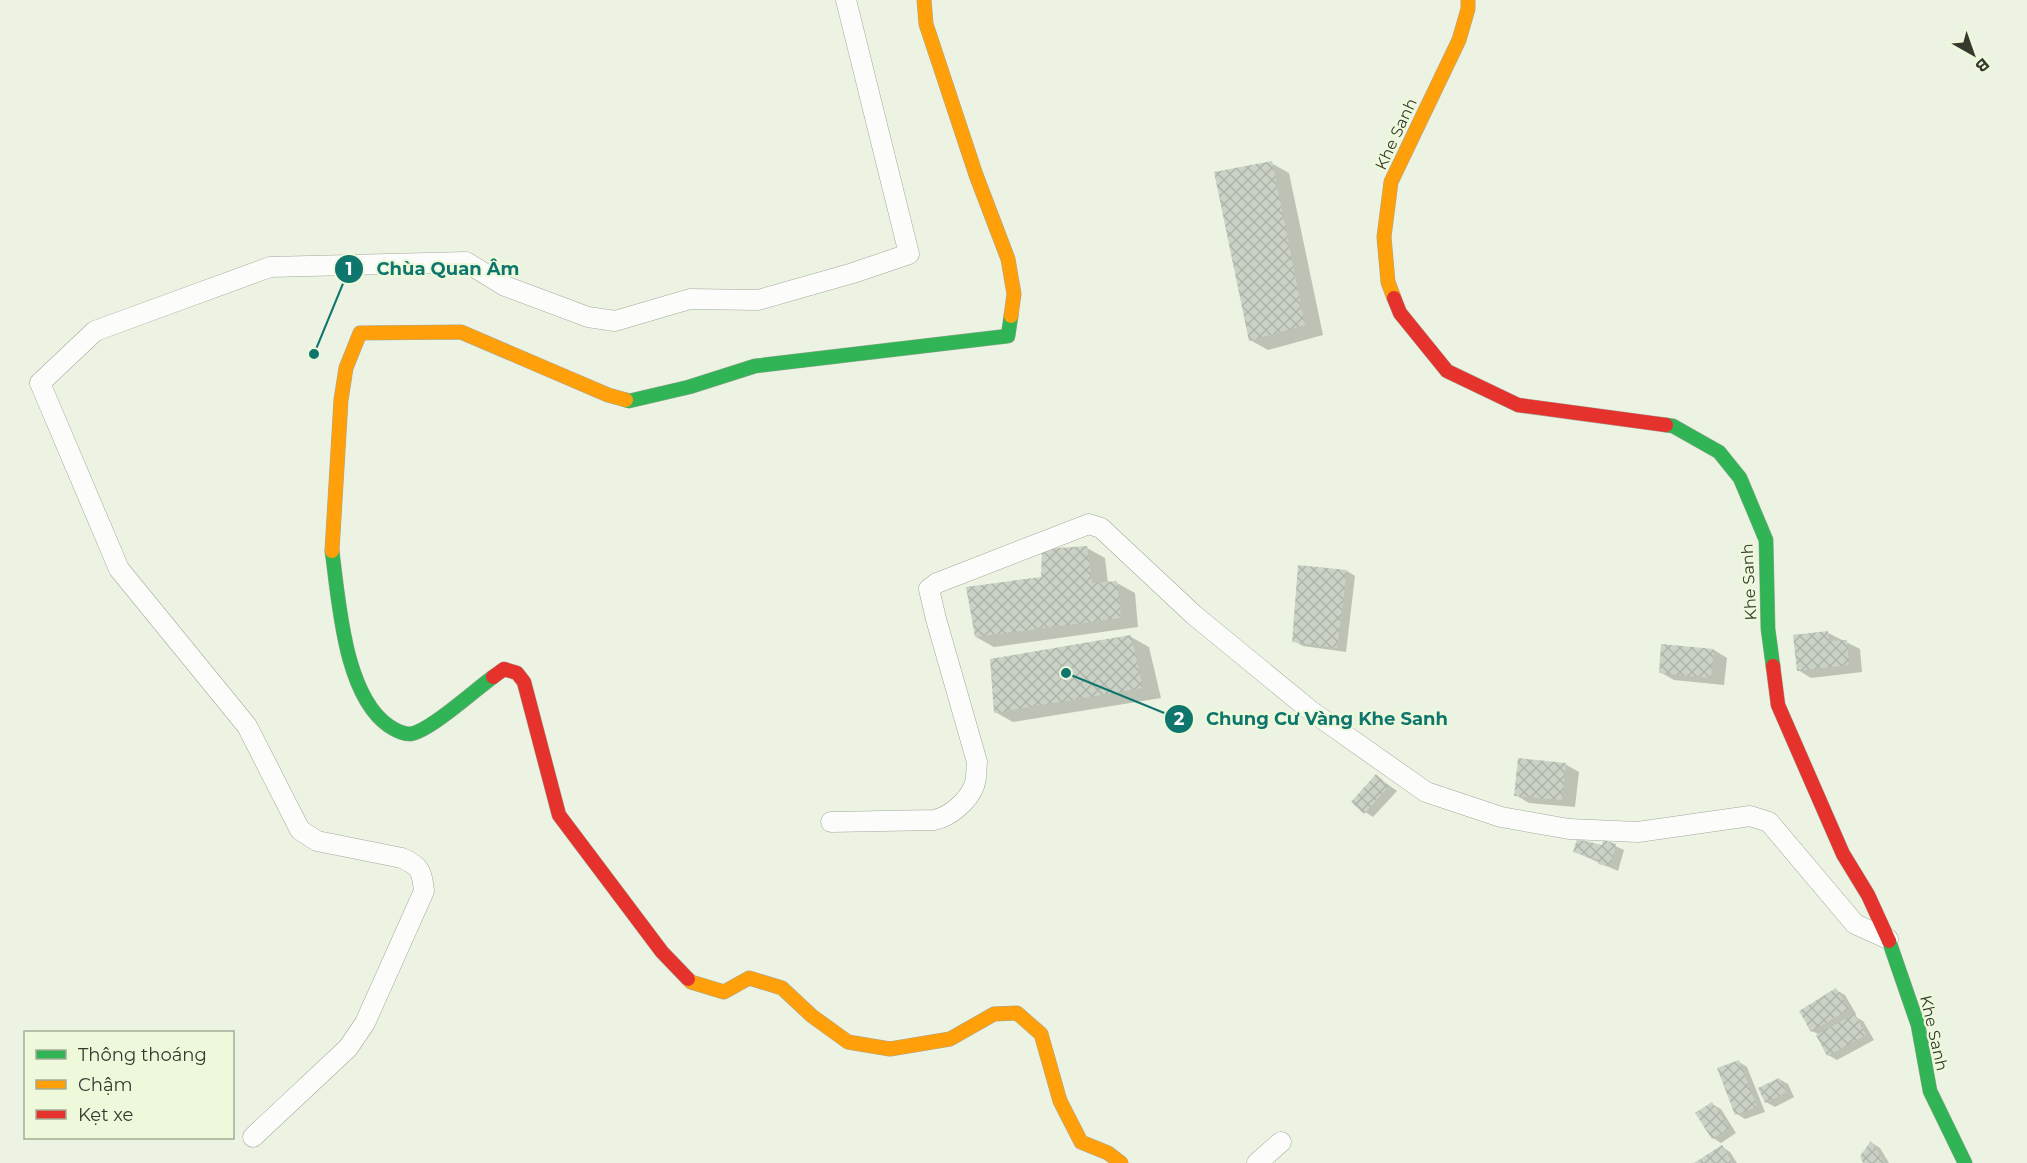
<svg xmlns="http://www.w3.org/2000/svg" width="2027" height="1163" font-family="Montserrat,sans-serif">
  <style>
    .shadow { fill: #0003 }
    .building { fill: url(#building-cross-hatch) }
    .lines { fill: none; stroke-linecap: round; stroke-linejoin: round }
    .street-casing { stroke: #a3a89b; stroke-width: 21 }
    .fast-casing { stroke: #a3a89b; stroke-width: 15 }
    .slow-casing { stroke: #a3a89b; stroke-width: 15 }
    .jam-casing { stroke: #a3a89b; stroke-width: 15 }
    .street { stroke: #fcfdfb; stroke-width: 20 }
    .fast { stroke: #30b455; stroke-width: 14 }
    .slow { stroke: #ff9f0a; stroke-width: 14 }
    .jam { stroke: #e5322d; stroke-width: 14 }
    .labels { text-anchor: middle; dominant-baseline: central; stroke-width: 4.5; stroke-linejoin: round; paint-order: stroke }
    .street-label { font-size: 16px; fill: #35392e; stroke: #eef9dc }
    .leader { fill: none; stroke: #0f766e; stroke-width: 2 }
    .callout-dot { fill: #0f766e; stroke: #eef9dc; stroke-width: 2 }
    .mark-label { font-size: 18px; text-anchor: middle; font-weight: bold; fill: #fff }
    .callout-label { font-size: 18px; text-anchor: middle; font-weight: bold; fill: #0f766e; stroke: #eef9dc; stroke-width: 4.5; stroke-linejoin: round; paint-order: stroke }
  </style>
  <defs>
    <pattern id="building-cross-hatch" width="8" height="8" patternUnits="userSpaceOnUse" patternTransform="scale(1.5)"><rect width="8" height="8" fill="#cad1c5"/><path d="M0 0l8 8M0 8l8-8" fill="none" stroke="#aeb4aa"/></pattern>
  </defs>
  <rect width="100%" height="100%" fill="#edf3e2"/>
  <!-- shadow -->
  <g class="shadow">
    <path d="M1271,163L1289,173L1323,335L1268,350L1250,340Z"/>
    <path d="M1087,548L1105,558L1108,583H1117L1135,593L1138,627L994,647L976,637L1043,578Z"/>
    <path d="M1347,571L1355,576L1346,652L1303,646L1294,641Z"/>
    <path d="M1828,633L1860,649L1862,672L1811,678L1798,670Z"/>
    <path d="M1131,637L1149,647L1161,698L1013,722L995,712Z"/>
    <path d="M1714,650L1727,658L1724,685L1674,680L1660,672Z"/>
    <path d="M1565,764L1579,772L1575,807L1529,803L1516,795Z"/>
    <path d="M1376,776L1397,791L1373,817L1365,812Z"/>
    <path d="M1615,846L1624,850L1618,871L1575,852Z"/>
    <path d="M1836,990L1845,995L1856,1014L1854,1016L1863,1021L1874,1040L1837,1060L1828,1055L1820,1035L1812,1031Z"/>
    <path d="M1739,1062L1747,1067L1765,1112L1745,1119L1737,1114Z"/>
    <path d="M1779,1079L1788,1084L1794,1097L1775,1107L1766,1102Z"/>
    <path d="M1712,1104L1721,1109L1736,1133L1721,1143L1713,1138Z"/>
    <path d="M1872,1143L1880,1148L1889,1163H1865Z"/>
    <path d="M1722,1147L1730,1152L1737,1163H1697Z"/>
  </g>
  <!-- building -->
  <g class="building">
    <path d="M1272,161L1305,325L1249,341L1214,172Z"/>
    <path d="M1087,546L1092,583L1117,581L1121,618L975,637L966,587L1041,577L1042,549Z"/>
    <path d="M1298,565L1347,570L1337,648L1292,642Z"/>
    <path d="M1828,631L1829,641L1847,640L1849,665L1797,671L1793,635Z"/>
    <path d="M1131,635L1143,688L994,713L990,659Z"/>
    <path d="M1661,644L1714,649L1711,678L1659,673Z"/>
    <path d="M1518,758L1566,763L1562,800L1514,796Z"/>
    <path d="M1376,774L1389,786L1364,814L1351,802Z"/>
    <path d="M1577,839L1602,845L1603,840L1616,844L1610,867L1598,864L1599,860L1573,852Z"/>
    <path d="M1836,988L1849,1009L1811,1032L1799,1011Z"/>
    <path d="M1855,1014L1866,1035L1827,1056L1816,1035Z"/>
    <path d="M1739,1060L1757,1107L1735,1115L1717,1068Z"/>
    <path d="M1779,1078L1786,1092L1765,1103L1758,1088Z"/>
    <path d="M1712,1102L1729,1128L1712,1139L1695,1113Z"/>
    <path d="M1871,1141L1884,1162L1883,1163H1863L1860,1156Z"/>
    <path d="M1722,1145L1733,1163H1694Z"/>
  </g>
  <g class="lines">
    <!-- street casing -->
    <g class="street-casing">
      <g id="street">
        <path d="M831,822L934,820C950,817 968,801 974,786C977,779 976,770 977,762L936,619L929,589L937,583L1089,524L1101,528L1194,615L1311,711L1426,792L1501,817L1569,829L1638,832L1750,816L1769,822L1855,924L1888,939"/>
        <path d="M253,1137L348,1048L365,1023L424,891C422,871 420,866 402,858L317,841L300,830L247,726L119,569L40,383L95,331L270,267L466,262L505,286L588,317L615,321L690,299L758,300L853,273L909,254L846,0"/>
        <path d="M1257,1163L1281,1142"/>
      </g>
    </g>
    <!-- fast casing -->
    <g class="fast-casing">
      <g id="fast">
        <path d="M626,400L629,401L689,387L755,366L1008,336L1011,316"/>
        <path d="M1666,425L1673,426L1719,452L1740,478L1766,540L1768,629L1773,666"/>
        <path d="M332,551C339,601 344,695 389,726C395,730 403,734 410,734C429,732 476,689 493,677"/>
        <path d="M1889,941L1918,1025L1930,1091L1965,1163"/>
      </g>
    </g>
    <!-- slow casing -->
    <g class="slow-casing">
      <g id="slow">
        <path d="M924,0L926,24L976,175L1008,259L1014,294L1011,316"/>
        <path d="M1394,298L1388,282L1384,237L1391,182L1459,40L1468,9V0"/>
        <path d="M332,551L341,400L346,368L360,333L461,332L608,395L626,400"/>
        <path d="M688,979L691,982L724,992L749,978L782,988L812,1016L848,1042L890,1049L950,1039L994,1014L1017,1013L1041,1034L1060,1101L1081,1142L1108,1153L1121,1163"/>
      </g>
    </g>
    <!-- jam casing -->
    <g class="jam-casing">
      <g id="jam">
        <path d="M1394,298L1400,313L1447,371L1518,405L1666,425"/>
        <path d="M1773,666L1778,705L1843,854L1868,895L1889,941"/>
        <path d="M493,677L504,669L517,673L524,682L559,815L662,952L688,979"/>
      </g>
    </g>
    <!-- street -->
    <use href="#street" class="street"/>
    <!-- fast -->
    <use href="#fast" class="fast"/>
    <!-- slow -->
    <use href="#slow" class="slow"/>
    <!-- jam -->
    <use href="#jam" class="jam"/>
  </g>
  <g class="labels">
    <!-- street labels -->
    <g class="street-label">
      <text transform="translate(1396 134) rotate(-65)">Khe Sanh</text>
      <text transform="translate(1749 582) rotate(-93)">Khe Sanh</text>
      <text transform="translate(1934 1033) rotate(77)">Khe Sanh</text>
    </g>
  </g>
  <!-- callouts -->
  <path class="leader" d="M314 354L349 269M1066 673L1179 719"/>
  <g class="callout-dot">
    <circle cx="314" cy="354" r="6"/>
    <circle cx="1066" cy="673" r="6"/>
    <circle cx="349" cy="269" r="15"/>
    <circle cx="1179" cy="719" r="15"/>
  </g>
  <g class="mark-label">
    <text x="349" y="275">1</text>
    <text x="1179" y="725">2</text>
  </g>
  <g class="callout-label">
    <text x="448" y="275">Chùa Quan Âm</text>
    <text x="1327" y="725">Chung Cư Vàng Khe Sanh</text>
  </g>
  <!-- legend -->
  <rect x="24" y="1031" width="210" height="108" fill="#eef9dc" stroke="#a4ac96" stroke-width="1.5"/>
  <rect x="36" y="1050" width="30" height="9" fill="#30b455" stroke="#a4ac96" stroke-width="1.5"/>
  <text x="78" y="1061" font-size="18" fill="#35392e">Thông thoáng</text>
  <rect x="36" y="1080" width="30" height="9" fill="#ff9f0a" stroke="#a4ac96" stroke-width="1.5"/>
  <text x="78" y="1091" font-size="18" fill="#35392e">Chậm</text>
  <rect x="36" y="1110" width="30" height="9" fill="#e5322d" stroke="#a4ac96" stroke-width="1.5"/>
  <text x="78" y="1121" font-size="18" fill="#35392e">Kẹt xe</text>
  <!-- north arrow -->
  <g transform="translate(1973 54) rotate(140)" stroke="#eef9dc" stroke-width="4.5" paint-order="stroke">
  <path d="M0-4.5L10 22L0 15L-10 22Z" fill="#35392e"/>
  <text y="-9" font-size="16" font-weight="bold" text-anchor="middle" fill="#35392e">B</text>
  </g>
</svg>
